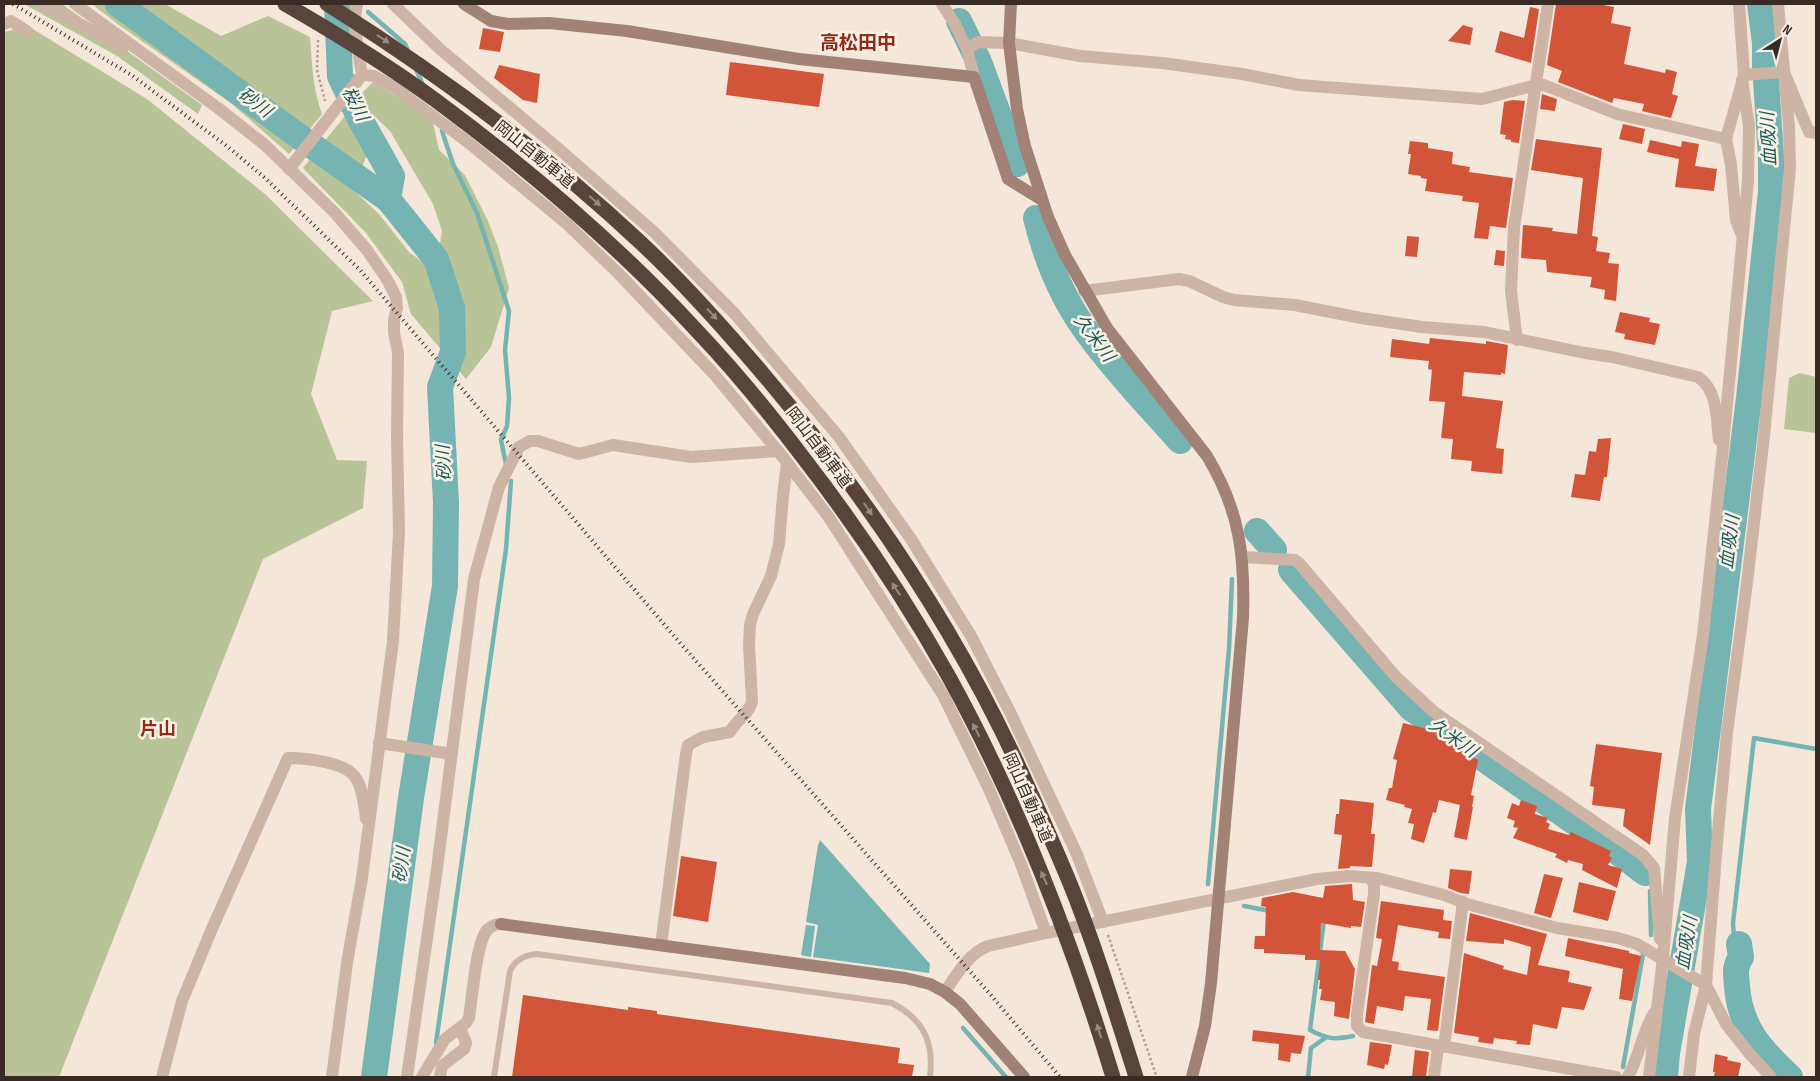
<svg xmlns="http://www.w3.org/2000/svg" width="1820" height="1081" font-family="'Sofia Sans Condensed','Noto Sans JP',sans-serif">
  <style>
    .green { fill: #b8c497 }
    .water { fill: #75b4b3 }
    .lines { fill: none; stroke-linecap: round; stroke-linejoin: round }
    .stream { stroke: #75b4b3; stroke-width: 4.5 }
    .river { stroke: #75b4b3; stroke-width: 26 }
    .building { fill: #d25539 }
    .path { stroke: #b99e8e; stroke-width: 2.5; stroke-dasharray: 2.5 2.5; stroke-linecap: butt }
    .lane { stroke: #cdb4a4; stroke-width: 6 }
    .street { stroke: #cdb4a4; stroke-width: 12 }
    .secondary { stroke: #a18275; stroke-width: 12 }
    .rail { stroke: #382b26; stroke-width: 4; stroke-dasharray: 1 4; stroke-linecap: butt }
    .highway-bridge { stroke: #59443c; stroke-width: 15 }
    .oneway { fill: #9a8980 }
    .labels { text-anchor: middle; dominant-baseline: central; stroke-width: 5; stroke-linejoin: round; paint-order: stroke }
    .street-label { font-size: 16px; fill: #382b26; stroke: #fbf0e6 }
    .water-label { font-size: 18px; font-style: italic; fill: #185c5d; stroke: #fbf0e6 }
    .neighbourhood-label { font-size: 18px; font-weight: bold; fill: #8e2d17; stroke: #fbf0e6 }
    .quarter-label { font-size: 19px; font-weight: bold; fill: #8e2d17; stroke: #fbf0e6 }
  </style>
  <rect width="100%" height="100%" fill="#f4e6d9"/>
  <!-- green -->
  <g class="green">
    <path d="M24,4H62L202,105L198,114L117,56Z"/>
    <path d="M92,4H165L221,36L268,16L310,37C312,63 313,90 322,114L289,154L232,104L119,25Z"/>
    <path d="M28,26L147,99L265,194L373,301L332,311L311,394L337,460L367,461L363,508L263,559L59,1077H4V32Z"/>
    <path d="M373,82L396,96L433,123L439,150L465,175L488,221L498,247L509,288L491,347L466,379L411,314L402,282L366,233L303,168L348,112L368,151L362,168L348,185L379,214L409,252L431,268L439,251L442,231L433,204L390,131L367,109L363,92Z"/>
    <path d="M1800,373L1816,377V433L1784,429L1789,378Z"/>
  </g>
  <!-- water -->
  <g class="water">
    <path d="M820,840L930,964L929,973L813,957L818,925L806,922L818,845Z"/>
    <path d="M806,925L815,926L811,957L801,955Z"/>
  </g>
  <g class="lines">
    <!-- stream -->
    <g class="stream">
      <path d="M368,12L405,44L408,51"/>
      <path d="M416,69L423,85"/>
      <path d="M442,131L453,164L477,213L509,311L505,350L509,398L507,426L501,440L506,464"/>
      <path d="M1642,870L1643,875L1650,880V883"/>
      <path d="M1208,884L1229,649L1232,579"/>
      <path d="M1650,891L1651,935"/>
      <path d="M1244,906L1270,911"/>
      <path d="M1322,920H1324L1310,1030C1327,1039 1334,1040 1353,1036"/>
      <path d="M1736,966L1733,923L1754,738L1816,749"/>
      <path d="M963,1028L1006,1077"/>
      <path d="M436,1043L506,549L511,481"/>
      <path d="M1623,1067L1643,954"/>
      <path d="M1308,1077L1311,1048L1325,1038"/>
    </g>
    <!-- river -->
    <g class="river">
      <path d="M118,4L308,143L388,199L436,259L452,308L453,352L440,387L446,503L445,586L411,798L374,1077"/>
      <path d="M337,4L340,76L360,119L392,176L388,199"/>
      <path d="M959,21L979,62L1017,164"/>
      <path d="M1036,218C1046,259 1064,302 1090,336C1117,373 1150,407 1180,441"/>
      <path d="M1257,531L1274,550"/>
      <path d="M1291,570L1411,708L1620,854L1645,873"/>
      <path d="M1739,944L1741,957C1734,968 1736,974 1737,986C1740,1028 1761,1050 1790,1077"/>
      <path d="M1665,1077L1667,1053L1700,862L1698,809L1749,398L1771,192V157L1765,65V43L1760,4"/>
    </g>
  </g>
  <!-- building -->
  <g class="building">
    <path d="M1556,4H1598L1614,7L1611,23L1631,27L1624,64L1665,73L1666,69L1677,72L1672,94L1678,96L1671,118L1642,111L1644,104L1614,98L1612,103L1558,82L1562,71L1547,65Z"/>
    <path d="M1530,7L1539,9L1531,63L1495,52L1500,31L1524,38Z"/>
    <path d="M1463,25L1473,28L1470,45L1448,41Z"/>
    <path d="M483,28L504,32L500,52L479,49Z"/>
    <path d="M730,62L824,74L819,107L726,95Z"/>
    <path d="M499,65L540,74L537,103L523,100L494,78Z"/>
    <path d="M1542,94L1557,99L1555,111L1540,109Z"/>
    <path d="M1512,100L1525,101L1519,143L1511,142V140L1505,139L1506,135L1500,134L1504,102Z"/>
    <path d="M1623,124L1645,129L1642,144L1619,139Z"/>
    <path d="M1536,139L1602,148L1592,236L1598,237L1596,251L1610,253L1608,263L1619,264L1616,301L1604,299L1605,290L1590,287L1592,277L1547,272L1546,260L1521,258L1523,225L1553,228L1552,231L1577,234L1583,178L1531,170Z"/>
    <path d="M1650,140L1681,147L1682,141L1699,144L1695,166L1717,169L1714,191L1675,187L1679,159L1647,152Z"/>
    <path d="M1410,141L1428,143V148L1453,152L1452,164L1470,167L1469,172L1513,178L1506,228L1490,226L1488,239L1474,238L1479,203L1462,201L1463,196L1425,191L1427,179L1421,178V176L1408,174L1411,154H1408Z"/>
    <path d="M1407,236L1419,237L1417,257L1405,256Z"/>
    <path d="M1496,250L1505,251L1504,266L1494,265Z"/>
    <path d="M1620,312L1650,318L1649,322L1660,324L1655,345L1624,339L1625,334L1615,332Z"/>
    <path d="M1430,338L1486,344V341L1508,345L1505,374L1501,373V375L1464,372L1462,396L1503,401L1496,448L1504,449L1502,474L1471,471L1472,461L1451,459L1453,439L1441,438L1445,402L1429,401L1432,370L1428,369L1429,361L1390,357L1392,339L1429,344Z"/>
    <path d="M1611,438L1607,477H1604L1600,501L1571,497L1575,474L1585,475L1589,451L1596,452L1598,439Z"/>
    <path d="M1403,723L1440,732L1451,741L1450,742L1478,760L1471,795L1474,796L1472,807H1473L1467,840L1454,837L1460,805L1439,800L1436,813L1433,812L1424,843L1411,839L1414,824L1408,823L1412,809L1404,807L1405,805L1386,800L1389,788H1392L1397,760L1393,759Z"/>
    <path d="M1596,744L1662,753L1650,845L1623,826L1625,809L1592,805L1594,787L1590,786Z"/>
    <path d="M1340,799L1374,803L1371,834H1375L1372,867L1350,866V868L1338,869L1342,835L1334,834L1336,814H1339Z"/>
    <path d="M1521,800L1537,806L1535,814L1548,818L1546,822L1550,824L1548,829L1569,835L1571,832L1611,851L1609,856L1612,858L1608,865L1622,869L1617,888L1582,870L1583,864L1568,860L1567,863L1555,857L1557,854L1513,838L1518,828L1513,827L1515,821L1507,818L1512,803L1519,806Z"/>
    <path d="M681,856L717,862L708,922L673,916Z"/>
    <path d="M1450,869L1472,871L1469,894L1460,893L1448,888Z"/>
    <path d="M1544,874L1563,878L1551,918L1534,913Z"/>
    <path d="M1579,882L1616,891L1608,921L1573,912Z"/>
    <path d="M1352,884L1353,900L1365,902L1361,927L1351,926V928L1321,923L1320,950L1345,951L1355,969L1349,1019L1334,1016L1335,1002L1320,1000L1322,989H1319L1320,980H1318L1320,960H1305V955L1264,953V949H1254L1255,936H1265L1266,907L1261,906L1262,898L1293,892L1323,898L1325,886Z"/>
    <path d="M1381,901L1444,910L1443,920L1452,921L1450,939L1438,938L1439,932L1398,925L1392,961L1399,962L1398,970L1445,977L1438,1031L1427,1030L1431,999L1405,996L1403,1011L1377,1006L1374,1024L1365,1022L1372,965L1377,966L1382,939L1376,938Z"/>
    <path d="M1470,913L1547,934L1538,965L1570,971L1568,982L1592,987L1584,1010L1562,1007L1557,1029L1533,1024L1530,1045L1516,1044L1517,1041L1494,1038L1493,1044L1478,1042L1479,1037L1454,1033L1464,953L1504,966L1503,969L1527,975L1531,947L1504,939V944L1466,941Z"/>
    <path d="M1568,938L1629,951V953L1641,956L1632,1001L1619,999L1623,969L1565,956Z"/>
    <path d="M523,995L628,1010V1007L657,1011V1014L900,1048L898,1063L914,1065L912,1077H512Z"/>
    <path d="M1253,1030L1305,1036L1301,1054L1291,1053L1290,1062L1278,1060L1279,1044L1252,1041Z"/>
    <path d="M1370,1042L1392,1045L1388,1065L1385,1064L1384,1069L1367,1065Z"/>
    <path d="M1415,1050L1429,1052L1426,1077L1412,1076Z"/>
    <path d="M1715,1054L1728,1057L1727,1060L1741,1063L1738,1077L1714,1076L1715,1072H1713Z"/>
  </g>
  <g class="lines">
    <!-- path -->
    <g class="path">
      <path d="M318,40L317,70L325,101"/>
      <path d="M1108,935L1156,1075L1158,1077"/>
    </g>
    <!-- lane -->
    <path class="lane" d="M494,1077L510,971C515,960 525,955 537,954L892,1003C924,1020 934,1042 930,1077"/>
    <!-- street -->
    <g class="street">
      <path d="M42,4L123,47"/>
      <path d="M75,4L218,108L265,145L335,213L367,250L388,281L396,297L397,308L394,319V332L398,353L397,438L399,532L393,641L362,878L347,963L332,1077"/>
      <path d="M393,4L441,50L552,143L654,232L735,314L839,437L911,539L971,636L1010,712L1076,852L1103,922"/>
      <path d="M942,4L955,24L967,49L974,77"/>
      <path d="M1739,4L1744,75L1726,139L1731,165L1736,220L1741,233"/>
      <path d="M4,24L11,21L28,32"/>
      <path d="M967,49L978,42L1009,43L1080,56L1162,63L1242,74L1299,85L1482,99L1536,85H1544L1617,114L1726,139"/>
      <path d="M362,75L374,76L395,88L469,143L567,224L619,274L713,373L778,451L828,516L943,695L989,789L1021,864L1046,933"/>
      <path d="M1744,75L1784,72L1809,132L1816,133"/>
      <path d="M289,169L362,75L354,23L357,4"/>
      <path d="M1084,291L1179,279L1189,281L1223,297L1234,300L1295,305L1361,318L1422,327L1484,332L1585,353L1612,357L1698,377C1718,390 1716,418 1719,440"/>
      <path d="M1517,340L1511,291L1514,228L1548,4"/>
      <path d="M1243,557L1295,560L1299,563L1396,677L1434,712L1643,855L1654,868L1660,939"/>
      <path d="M379,743L452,754"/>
      <path d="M1371,878L1374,885V894L1357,1014V1026L1363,1032L1616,1077"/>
      <path d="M661,945L686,754L688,745L703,737L730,732C736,720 751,713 752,700L749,645L750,625L753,614L771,576L779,544L783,496L787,463"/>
      <path d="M945,992C956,975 969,953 988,946L1046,933L1317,879L1350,876L1377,878L1444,895L1467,904L1557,928L1618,938L1637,944L1706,985L1726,1024L1749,1053L1771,1077"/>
      <path d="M1444,1047L1463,902"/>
      <path d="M162,1077L182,1001L211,931L288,758C305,758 345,762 355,777C363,787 364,806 366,819"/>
      <path d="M407,1077L437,869L474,579L499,487L519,447L530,441H538L579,454L613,445L691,457L778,451"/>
      <path d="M422,1077L445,1039L466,1023L469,1018C472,999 476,943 487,930C491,926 496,924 501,924"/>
      <path d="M440,1077L442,1066L464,1049L466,1043L460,1028"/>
      <path d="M1434,1077L1438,1047"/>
      <path d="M1628,1077C1639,1057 1642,1033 1654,1013"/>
      <path d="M1649,1077L1663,958L1675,818L1703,635L1722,457L1748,181L1749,126L1742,80"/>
      <path d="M1689,1077L1694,1034L1706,985L1717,843L1727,733L1747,583L1764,436L1790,168L1789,126L1778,4"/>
    </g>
    <!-- secondary -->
    <g class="secondary">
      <path d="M464,4L491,21L508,24L549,23L627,31L799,59L974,77L1008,179L1042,200"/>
      <path d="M1011,4L1009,43L1017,109L1025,146L1048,217L1065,255L1107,328L1207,456C1240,511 1245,555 1243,618L1211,983L1205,1026L1192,1077"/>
      <path d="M501,924L905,978L930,984L945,992L960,1004L1024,1077"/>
    </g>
    <!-- rail -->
    <path class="rail" d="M13,4L133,76L228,147L265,178L360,270L681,644L990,994L1060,1077"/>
    <!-- highway-bridge -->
    <g class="highway-bridge">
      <path d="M285,4C337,34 389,66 438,102C531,171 620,247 699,333C736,372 770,414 802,456C856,526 906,600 949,677C1019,804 1071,939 1113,1077"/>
      <path d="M327,4C438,74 544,152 640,242C682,281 721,325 758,368C861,489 952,622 1019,767C1036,804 1053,843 1069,881C1095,945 1115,1011 1136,1077"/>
    </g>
  </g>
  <!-- one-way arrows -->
  <defs><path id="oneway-solid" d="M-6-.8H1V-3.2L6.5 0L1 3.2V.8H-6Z" transform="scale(1.25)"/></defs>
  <g class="oneway">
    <use href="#oneway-solid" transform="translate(383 39) rotate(33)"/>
    <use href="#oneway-solid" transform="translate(595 201) rotate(42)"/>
    <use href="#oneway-solid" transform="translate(712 314) rotate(47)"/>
    <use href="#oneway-solid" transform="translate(868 509) rotate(56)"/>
    <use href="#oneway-solid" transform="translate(896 589) rotate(-123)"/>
    <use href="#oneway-solid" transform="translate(976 730) rotate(-117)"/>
    <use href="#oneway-solid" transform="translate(1044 878) rotate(-114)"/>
    <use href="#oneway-solid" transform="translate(1099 1031) rotate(-107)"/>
  </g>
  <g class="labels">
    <!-- street labels -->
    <g class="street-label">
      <text transform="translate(534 155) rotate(39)">岡山自動車道</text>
      <text transform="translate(818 448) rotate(53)">岡山自動車道</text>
      <text transform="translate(1027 798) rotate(66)">岡山自動車道</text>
    </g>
    <!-- water labels -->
    <g class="water-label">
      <text transform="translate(255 103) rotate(36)">砂川</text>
      <text transform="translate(355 104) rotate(63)">桜川</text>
      <text transform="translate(1769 139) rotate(-93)">血吸川</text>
      <text transform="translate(1094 338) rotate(53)">久米川</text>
      <text transform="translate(444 463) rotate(-93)">砂川</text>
      <text transform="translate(1730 542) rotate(-83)">血吸川</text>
      <text transform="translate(1453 738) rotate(35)">久米川</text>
      <text transform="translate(402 865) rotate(-83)">砂川</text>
      <text transform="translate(1687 943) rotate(-81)">血吸川</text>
    </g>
    <!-- neighbourhood labels -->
    <g class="neighbourhood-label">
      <text x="158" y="729">片山</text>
    </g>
    <!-- quarter labels -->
    <g class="quarter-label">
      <text x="858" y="43">高松田中</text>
    </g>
  </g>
  <!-- border -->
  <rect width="1820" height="1081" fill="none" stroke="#382b26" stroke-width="10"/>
  <!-- north arrow -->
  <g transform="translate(1780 40) rotate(36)" stroke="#fbf0e6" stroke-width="4" paint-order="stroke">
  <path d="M0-4L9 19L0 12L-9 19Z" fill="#382b26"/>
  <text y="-8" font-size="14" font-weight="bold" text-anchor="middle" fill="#382b26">N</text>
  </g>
</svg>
